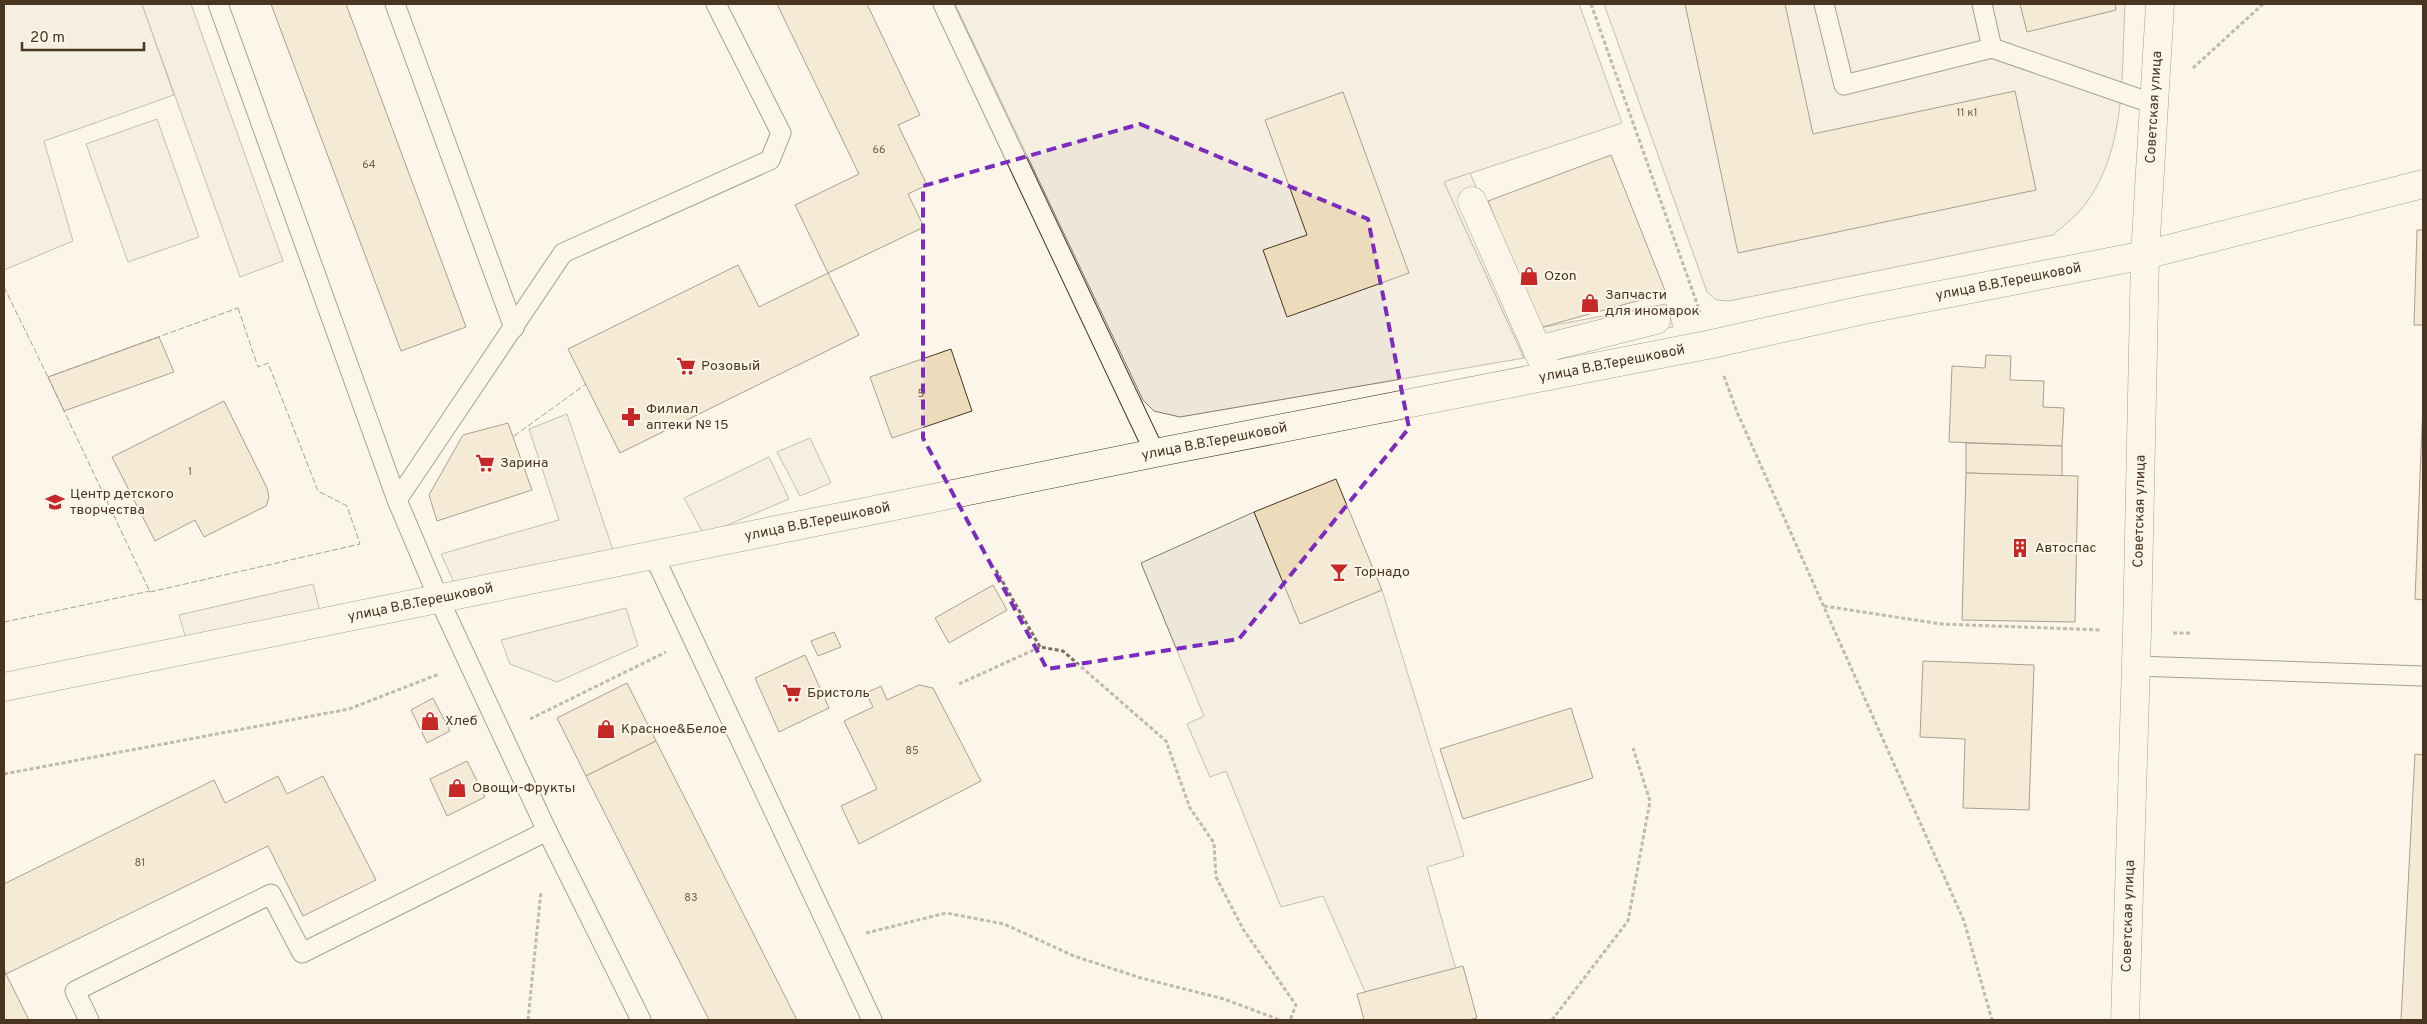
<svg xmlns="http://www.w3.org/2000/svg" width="2427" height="1024" font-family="Overpass,sans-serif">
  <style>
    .green { fill: #ede6d9; stroke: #887966 }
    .parking { fill: #ede7d9; stroke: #887966 }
    .building { fill: #ecdcbc; stroke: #4a3520 }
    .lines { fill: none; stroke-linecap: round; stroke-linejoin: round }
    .service-casing { stroke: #4a3520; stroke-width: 21 }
    .minor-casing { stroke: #4a3520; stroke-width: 29 }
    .tertiary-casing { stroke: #4a3520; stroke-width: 29 }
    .path { stroke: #7f6f5c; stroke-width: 3; stroke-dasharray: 4 2.5; stroke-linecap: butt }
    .service { stroke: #fbf6e9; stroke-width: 19 }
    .minor { stroke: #fbf6e9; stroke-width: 28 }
    .tertiary { stroke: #fbf6e9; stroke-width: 28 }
    .fence { stroke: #4a3520; stroke-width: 1; stroke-dasharray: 6 2.5; stroke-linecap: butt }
    .marked { fill: none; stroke: #7b2cbf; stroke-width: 4; stroke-dasharray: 10 6; stroke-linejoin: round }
    .labels { text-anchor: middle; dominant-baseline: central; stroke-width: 4; stroke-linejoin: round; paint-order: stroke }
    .number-label { font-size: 11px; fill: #725f47 }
    .street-label { font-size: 14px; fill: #4a3520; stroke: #fbf6e9 }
    .poi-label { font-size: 14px; fill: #4a3520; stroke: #fbf6e9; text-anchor: start }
  </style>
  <rect width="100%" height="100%" fill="#fbf6e9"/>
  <!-- green -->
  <g class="green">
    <path d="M4,4H142L174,95L44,141L73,241L4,270Z"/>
    <path d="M955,4H1579L1622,123L1444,182L1524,358L1180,417L1154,411L1143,400Z"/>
    <path d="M1604,4H2125C2121,74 2128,155 2079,212C2071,220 2062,227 2053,235L1729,301L1716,300L1707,292Z"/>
    <path d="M157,119L199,237L128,262L86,144Z"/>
  </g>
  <!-- parking -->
  <g class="parking">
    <path d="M142,4H191L283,261L240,277Z"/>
    <path d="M1470,173L1539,328L1666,304L1673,327L1524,358L1444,182Z"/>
    <path d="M567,414L615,556L457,589L441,554L559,520L529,429Z"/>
    <path d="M810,438L831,483L800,496L777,452Z"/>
    <path d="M769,457L789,499L704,535L684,498Z"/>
    <path d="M1254,512L1300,623L1382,590L1464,856L1427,867L1456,970L1367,996L1323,896L1281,907L1226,771L1210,777L1187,724L1204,716L1141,563Z"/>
    <path d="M313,584L323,623L189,649L179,615Z"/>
    <path d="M626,608L638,646L557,682L510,664L501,640Z"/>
  </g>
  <!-- building -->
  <g class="building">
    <path d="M271,4H346L466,327L401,351Z"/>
    <path d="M777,4H867L920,115L898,125L927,185L908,194L924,227L828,273L795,205L859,174Z"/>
    <path d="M1685,4H1785L1813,134L2015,91L2036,190L1738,253Z"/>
    <path d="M2020,4H2115L2116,10L2027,32Z"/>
    <path d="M1343,92L1409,273L1287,317L1263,250L1307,235L1265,120Z"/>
    <path d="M1611,155L1666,293L1539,328L1488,201Z"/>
    <path d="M2417,230H2423V325H2414Z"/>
    <path d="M738,265L759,307L828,273L859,335L620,453L568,349Z"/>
    <path d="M159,337L174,372L64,411L48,377Z"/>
    <path d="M951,349L972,411L892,438L870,377Z"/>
    <path d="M1986,355L2011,356L2010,380L2044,381L2043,407L2064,408L2062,446L1949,442L1952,366L1985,368Z"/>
    <path d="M224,401L267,488L269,498L266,506L204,537L195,520L155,541L112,457Z"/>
    <path d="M2423,403V600L2415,599Z"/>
    <path d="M508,423L532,490L437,521L429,495L463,435Z"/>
    <path d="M1966,443L2062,446V476L1966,473Z"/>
    <path d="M1966,473L2078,476L2075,622L1962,620Z"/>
    <path d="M1336,479L1382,590L1300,624L1254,512Z"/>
    <path d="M993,585L1007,610L949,643L935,618Z"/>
    <path d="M834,632L841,647L818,656L811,641Z"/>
    <path d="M805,655L829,708L779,732L755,678Z"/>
    <path d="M1923,661L2034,665L2029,810L1963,808L1965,739L1920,737Z"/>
    <path d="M627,683L656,741L586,776L557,718Z"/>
    <path d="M919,685L933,688L981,781L859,844L841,806L877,789L844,721L873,707L866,693L881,686L887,700Z"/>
    <path d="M433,698L450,731L427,743L411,710Z"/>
    <path d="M1571,708L1593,778L1463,819L1440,749Z"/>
    <path d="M656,741L797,1020H709L586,776Z"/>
    <path d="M2415,754L2423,755V1020H2401Z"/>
    <path d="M467,761L485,797L447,816L430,779Z"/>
    <path d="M278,776L287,794L323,776L376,880L303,916L268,846L6,974L4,969V884L214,780L225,803Z"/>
    <path d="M1463,966L1477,1018L1468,1020H1364L1357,994Z"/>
    <path d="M6,974L29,1020H4V976Z"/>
  </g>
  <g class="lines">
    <!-- service casing -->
    <g class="service-casing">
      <g id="service">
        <path d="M218,4L397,500L439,599L547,831L641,1020"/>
        <path d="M395,4L514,328"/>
        <path d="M943,4L1155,453"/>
        <path d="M1824,4L1844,85L1992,48L2154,104"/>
        <path d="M1982,4L1992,48"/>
        <path d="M397,500L563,253L770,160L781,133L716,4"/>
        <path d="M654,556L872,1020"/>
        <path d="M2136,666L2423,676"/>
        <path d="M89,1020L75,991L271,894L302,953L547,831"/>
      </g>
    </g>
    <!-- minor casing -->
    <g class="minor-casing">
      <g id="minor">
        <path d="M1472,201L1549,376"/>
        <path id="s1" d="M2145,255L2160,4"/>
        <path d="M1537,350L1656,320"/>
      </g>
    </g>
    <!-- tertiary casing -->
    <g class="tertiary-casing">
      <g id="tertiary">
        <path id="s2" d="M4,687L1155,453L1712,344L1863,310L2145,255L2423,184"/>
        <path id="s3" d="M2125,1020L2137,631L2145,255"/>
      </g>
    </g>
    <!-- path -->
    <g class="path">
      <path d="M1591,4L1700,312"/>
      <path d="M2193,68L2263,4"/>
      <path d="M1724,376L1737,412L1964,921L1992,1020"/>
      <path d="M996,570L1040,647"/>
      <path d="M1824,606L1941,624L2102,630"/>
      <path d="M2173,633H2192"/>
      <path d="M959,684L1040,647L1063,651L1166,741L1190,808L1214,843L1216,877L1243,929L1296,1005L1290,1020"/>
      <path d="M530,719L666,652"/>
      <path d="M4,774L349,709L439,674"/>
      <path d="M866,933L946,913L1004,924L1074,956L1141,978L1224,999L1280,1020"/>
      <path d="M528,1020L541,891"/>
      <path d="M1552,1020L1628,921L1650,801L1633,748"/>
    </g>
    <!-- service -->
    <use href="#service" class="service"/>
    <!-- minor -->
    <use href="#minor" class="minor"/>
    <!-- tertiary -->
    <use href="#tertiary" class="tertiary"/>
    <!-- fence -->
    <g class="fence">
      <path d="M4,287L48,377"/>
      <path d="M238,308L258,367L268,363L318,491L347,506L360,544L150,592L48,377Z"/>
      <path d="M514,436L586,384"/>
      <path d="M4,622L150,591"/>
    </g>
  </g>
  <!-- marked area -->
  <path d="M0 0H2427V1024H0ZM1140,124L1368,219L1409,428L1239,639L1047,669L923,438V186Z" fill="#fbf6e9" fill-opacity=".55" fill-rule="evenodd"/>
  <path class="marked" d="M1140,124L1368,219L1409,428L1239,639L1047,669L923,438V186Z"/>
  <!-- icons -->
  <defs>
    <g id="shop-bare" transform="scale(1.5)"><path d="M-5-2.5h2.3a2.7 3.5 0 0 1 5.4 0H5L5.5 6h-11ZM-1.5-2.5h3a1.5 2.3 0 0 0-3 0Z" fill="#c62828" stroke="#fbf6e9" stroke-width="2.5" paint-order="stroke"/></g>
    <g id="supermarket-bare" transform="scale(1.5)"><path d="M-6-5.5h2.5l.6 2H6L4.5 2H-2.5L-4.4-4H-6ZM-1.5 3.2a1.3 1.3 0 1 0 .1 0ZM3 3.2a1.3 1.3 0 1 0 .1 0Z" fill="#c62828" stroke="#fbf6e9" stroke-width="2.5" paint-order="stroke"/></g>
    <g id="pharmacy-bare" transform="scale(1.5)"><path d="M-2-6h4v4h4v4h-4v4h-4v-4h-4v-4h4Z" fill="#c62828" stroke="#fbf6e9" stroke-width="2.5" paint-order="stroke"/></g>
    <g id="school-bare" transform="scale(1.5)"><path d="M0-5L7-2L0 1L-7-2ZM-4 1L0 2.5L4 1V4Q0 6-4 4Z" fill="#c62828" stroke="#fbf6e9" stroke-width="2.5" paint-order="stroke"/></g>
    <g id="building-bare" transform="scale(1.5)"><path d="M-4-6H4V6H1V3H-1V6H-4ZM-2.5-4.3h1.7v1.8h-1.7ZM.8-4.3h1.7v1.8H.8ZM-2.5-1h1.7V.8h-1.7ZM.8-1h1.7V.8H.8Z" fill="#c62828" stroke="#fbf6e9" stroke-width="2.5" paint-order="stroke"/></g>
    <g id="bar-bare" transform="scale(1.5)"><path d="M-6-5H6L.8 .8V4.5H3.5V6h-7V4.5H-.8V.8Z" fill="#c62828" stroke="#fbf6e9" stroke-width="2.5" paint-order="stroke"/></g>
  </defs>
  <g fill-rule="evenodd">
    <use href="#shop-bare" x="1529" y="276"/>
    <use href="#shop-bare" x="1590" y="303"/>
    <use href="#supermarket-bare" x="686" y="366"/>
    <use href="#pharmacy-bare" x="631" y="417"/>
    <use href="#supermarket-bare" x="485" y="463"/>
    <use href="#school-bare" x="55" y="502"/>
    <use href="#building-bare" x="2020" y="548"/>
    <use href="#bar-bare" x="1339" y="572"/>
    <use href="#supermarket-bare" x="792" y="693"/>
    <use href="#shop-bare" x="430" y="721"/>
    <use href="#shop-bare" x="606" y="729"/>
    <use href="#shop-bare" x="457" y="788"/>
  </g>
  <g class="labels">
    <!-- number labels -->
    <g class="number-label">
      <text x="1967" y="113">11 к1</text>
      <text x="879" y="150">66</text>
      <text x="369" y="165">64</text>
      <text x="921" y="394">5</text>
      <text x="190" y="472">1</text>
      <text x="912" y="751">85</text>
      <text x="140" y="863">81</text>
      <text x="691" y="898">83</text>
    </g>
    <!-- street labels -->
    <g class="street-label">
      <text stroke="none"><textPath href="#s1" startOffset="148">Советская улица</textPath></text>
      <text stroke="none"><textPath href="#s2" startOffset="2045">улица В.В.Терешковой</textPath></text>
      <text stroke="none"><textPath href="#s2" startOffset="1640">улица В.В.Терешковой</textPath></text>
      <text stroke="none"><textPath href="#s2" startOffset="1235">улица В.В.Терешковой</textPath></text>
      <text stroke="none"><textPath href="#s3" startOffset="509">Советская улица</textPath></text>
      <text stroke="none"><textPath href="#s2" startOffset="830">улица В.В.Терешковой</textPath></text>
      <text stroke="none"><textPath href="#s2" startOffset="425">улица В.В.Терешковой</textPath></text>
      <text stroke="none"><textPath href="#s3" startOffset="104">Советская улица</textPath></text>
    </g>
    <!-- poi labels -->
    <g class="poi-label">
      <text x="1544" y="276">Ozon</text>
      <text x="1605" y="295">Запчасти<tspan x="1605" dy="16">для иномарок</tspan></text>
      <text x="701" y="366">Розовый</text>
      <text x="646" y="409">Филиал<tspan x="646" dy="16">аптеки № 15</tspan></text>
      <text x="500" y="463">Зарина</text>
      <text x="70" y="494">Центр детского<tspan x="70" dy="16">творчества</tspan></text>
      <text x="2035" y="548">Автоспас</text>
      <text x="1354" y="572">Торнадо</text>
      <text x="807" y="693">Бристоль</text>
      <text x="445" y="721">Хлеб</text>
      <text x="621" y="729">Красное&amp;Белое</text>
      <text x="472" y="788">Овощи-Фрукты</text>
    </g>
  </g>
  <!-- border -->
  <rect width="2427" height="1024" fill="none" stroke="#4a3520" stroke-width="10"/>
  <!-- scale -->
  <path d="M22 42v8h122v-8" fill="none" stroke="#4a3520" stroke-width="2.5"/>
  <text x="30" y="42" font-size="15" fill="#4a3520" stroke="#fbf6e9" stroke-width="4" paint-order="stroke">20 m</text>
</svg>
